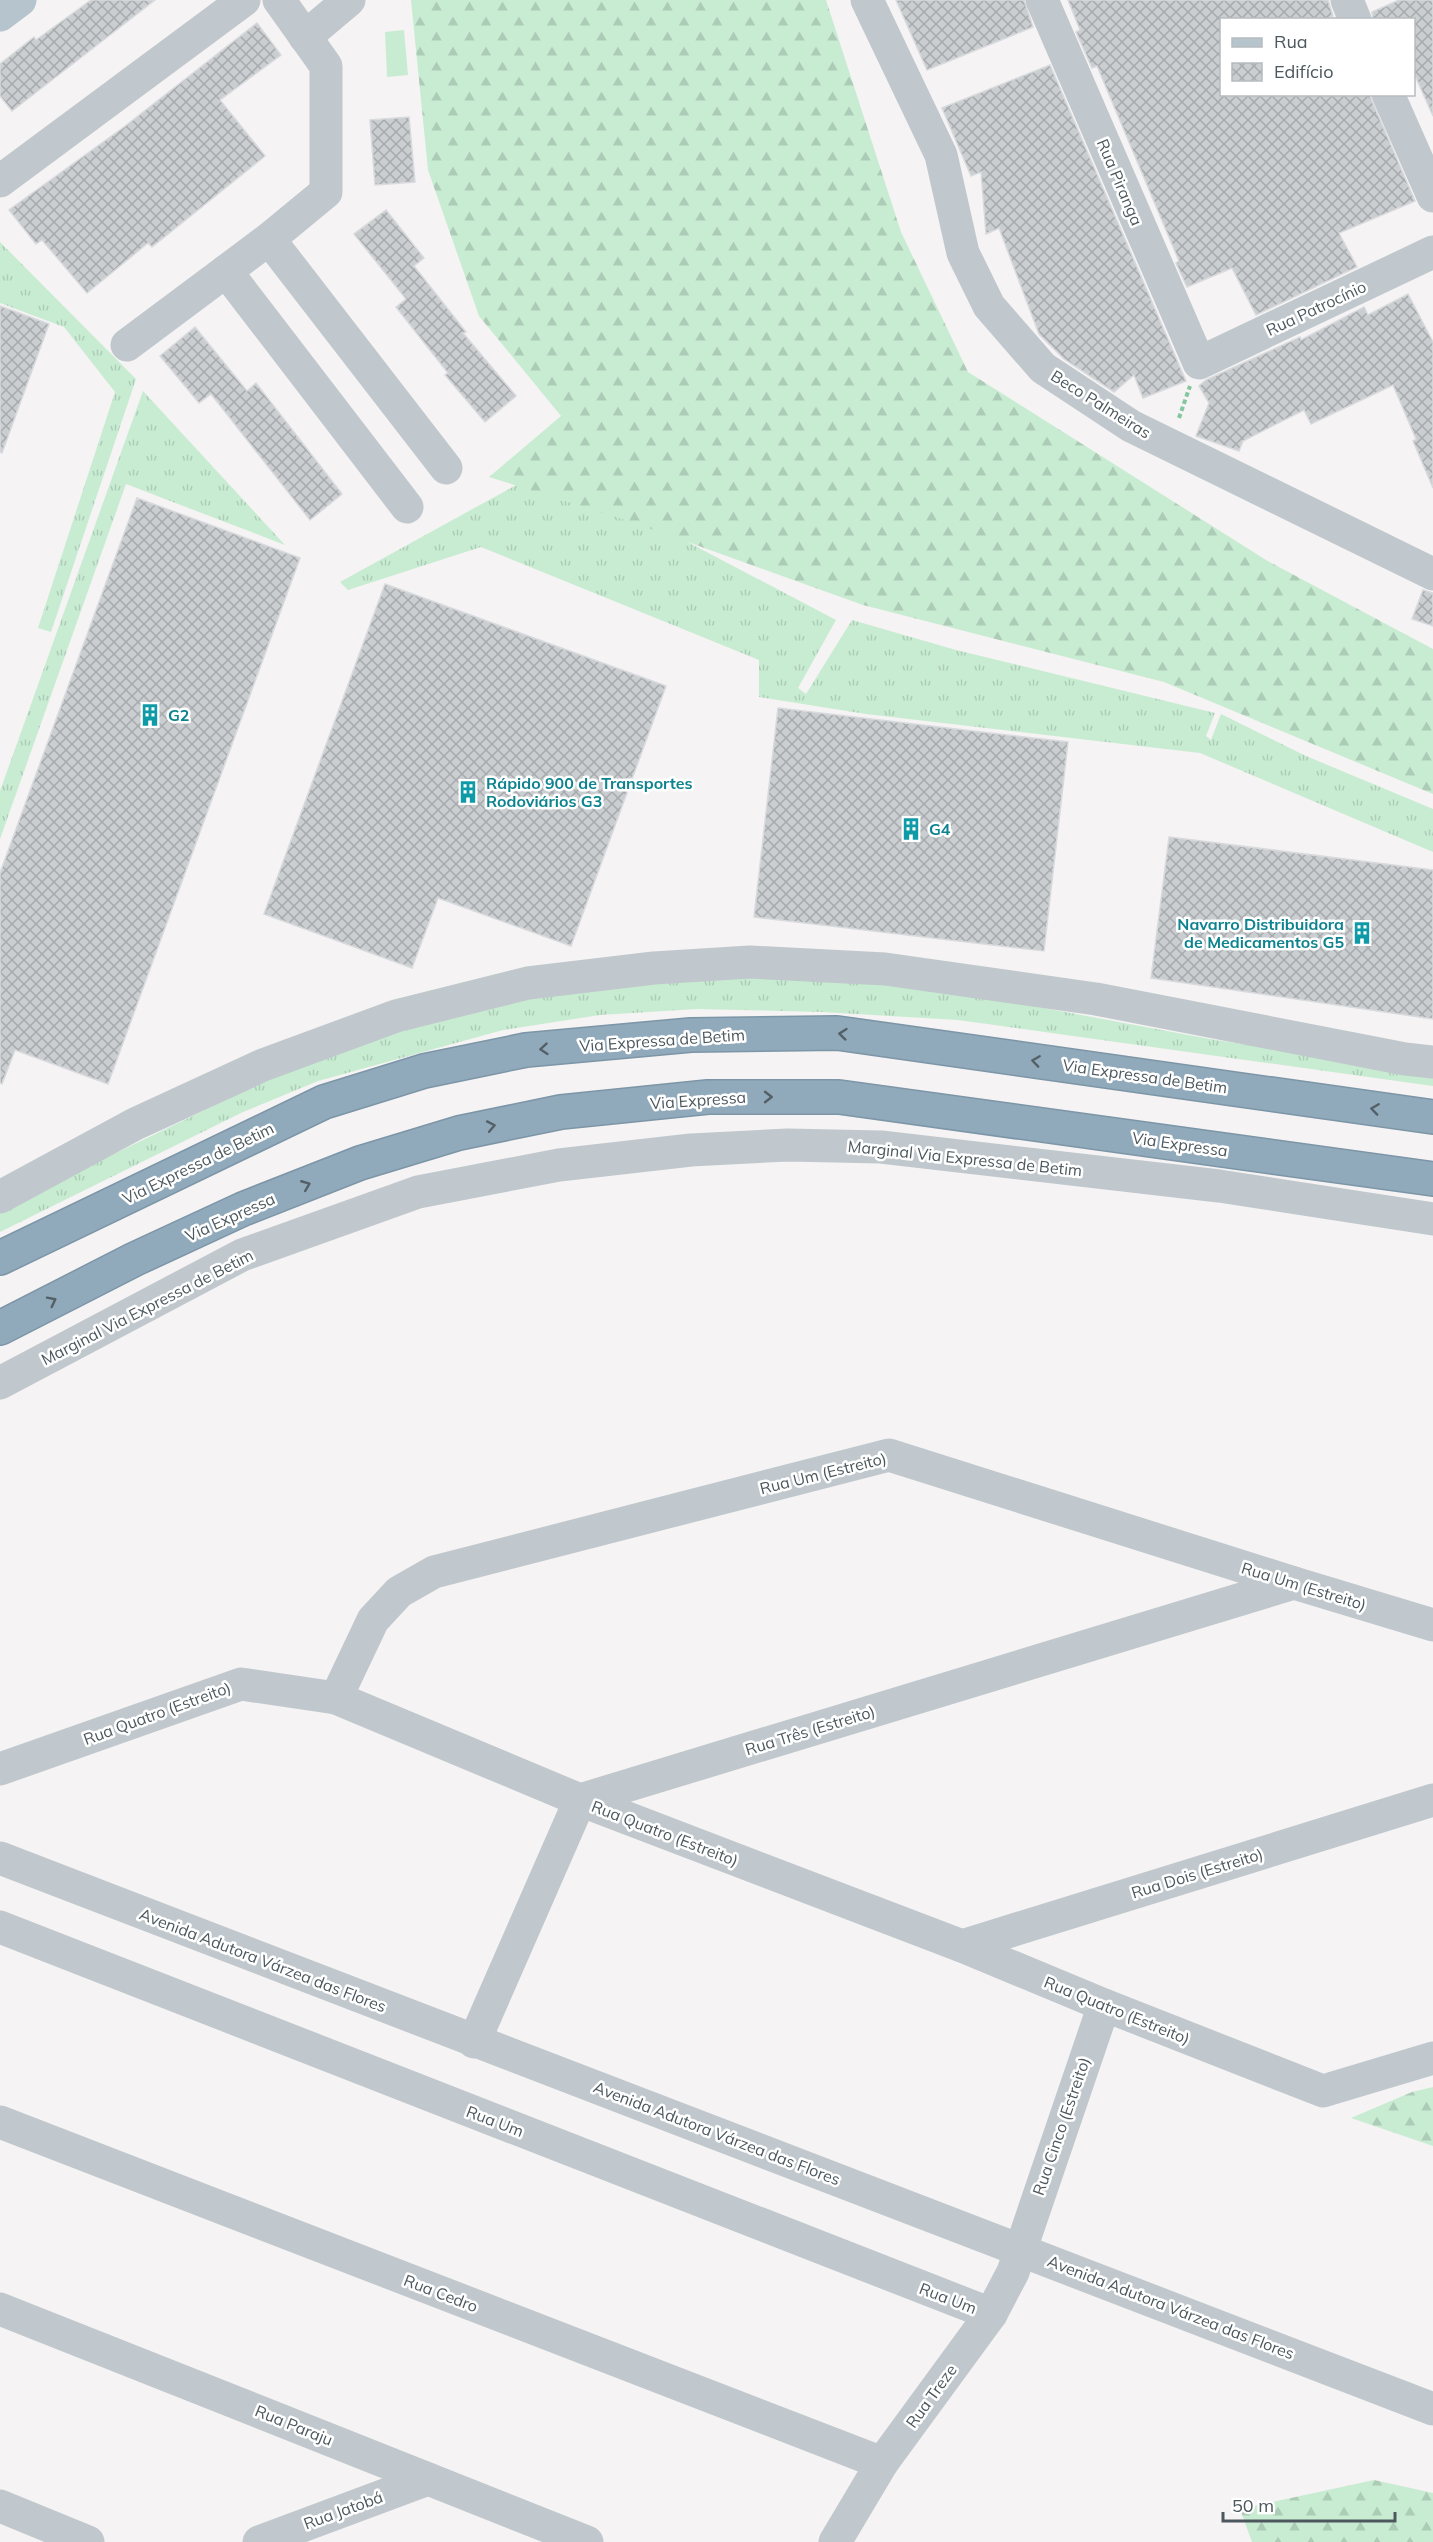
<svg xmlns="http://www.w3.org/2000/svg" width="1433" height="2542" font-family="Mulish,sans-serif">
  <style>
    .grass { fill: url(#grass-tufts) }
    .forest { fill: url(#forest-firs) }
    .pitch { fill: #c8ecd2 }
    .building { fill: url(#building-cross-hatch); stroke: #d8dadd; stroke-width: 1.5 }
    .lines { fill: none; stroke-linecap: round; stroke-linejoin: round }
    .highway-casing { stroke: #7c95a7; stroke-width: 36 }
    .path { stroke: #83c79e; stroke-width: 4; stroke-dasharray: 4.5 3; stroke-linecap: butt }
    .minor { stroke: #c0c8cd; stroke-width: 33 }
    .major { stroke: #b6c4ce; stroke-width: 33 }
    .highway { stroke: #91aabb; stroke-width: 33 }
    .oneway { stroke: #536067 }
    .labels { text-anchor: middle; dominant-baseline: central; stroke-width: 5; stroke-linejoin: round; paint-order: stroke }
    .street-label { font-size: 16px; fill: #4c585e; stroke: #fff }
    .culture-label { font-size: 16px; font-weight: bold; fill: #0d838f; stroke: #fff; text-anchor: start }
  </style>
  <defs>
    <pattern id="grass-tufts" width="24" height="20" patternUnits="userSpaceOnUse" patternTransform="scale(1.5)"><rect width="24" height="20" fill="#c8ecd2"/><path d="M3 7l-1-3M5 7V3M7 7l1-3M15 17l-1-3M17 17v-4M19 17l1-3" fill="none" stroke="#adccb7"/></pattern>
    <pattern id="forest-firs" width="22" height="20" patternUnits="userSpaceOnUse" patternTransform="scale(1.5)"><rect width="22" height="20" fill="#c8ecd2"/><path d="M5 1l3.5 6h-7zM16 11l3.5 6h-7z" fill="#adccb7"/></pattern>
    <pattern id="building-cross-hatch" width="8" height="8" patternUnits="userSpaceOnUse" patternTransform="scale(1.5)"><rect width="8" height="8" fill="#caced1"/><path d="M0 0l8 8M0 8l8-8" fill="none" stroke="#a6aaad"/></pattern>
  </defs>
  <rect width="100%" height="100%" fill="#f5f3f3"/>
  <!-- grass -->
  <g class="grass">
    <path d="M0,242L136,379L51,632L38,628L115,392L64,327L0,303Z"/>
    <path d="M143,391L285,545L126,484L0,839V791Z"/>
    <path d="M547,468L836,620L798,688L806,694L852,620L956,650L1215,713L1206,736L1211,740L1221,714L1306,756L1433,809V852L1200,753L866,714L759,697V660L481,547L348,590L340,582Z"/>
    <path d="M759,972L958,992L1210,1039L1433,1073V1086L958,1020L822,1012L697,1009L600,1015L503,1030L318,1081L243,1112L0,1232V1213L95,1163L247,1090L379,1031L571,988Z"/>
  </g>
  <!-- forest -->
  <g class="forest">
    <path d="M411,0H826L901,232L968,372L1266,560L1433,649V794L1164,682L863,605L635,523L489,477L561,416L479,316L428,170Z"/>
    <path d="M1433,2087V2146L1351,2118L1412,2092Z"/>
    <path d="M1374,2480L1433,2493V2542H1252L1240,2509Z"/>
  </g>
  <!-- pitch -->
  <path class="pitch" d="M404,30L408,75L387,77L385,32Z"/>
  <!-- building -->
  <g class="building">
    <path d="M91,0H155L12,111L0,96V64L34,37L36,40Z"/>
    <path d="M896,0H1024L1033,27L927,70Z"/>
    <path d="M1068,0H1328L1333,16L1324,20H1221V94H1369L1415,201L1339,233L1357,267L1256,315L1232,268L1187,287L1176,263L1179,261L1097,66L1092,68L1076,32L1080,30Z"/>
    <path d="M1399,0H1433V116L1413,71V20H1373L1372,12Z"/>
    <path d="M257,23L281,55L220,100L265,156L152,247L148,243L87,293L42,240L36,244L9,210L124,127Z"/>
    <path d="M1050,65L1186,381L1143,398L1134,375L1114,392L1064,359L1039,334L999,228L986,234L981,172L971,176L942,108Z"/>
    <path d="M409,117L415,182L375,185L370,120Z"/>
    <path d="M386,210L424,258L414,266L466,332L463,333L516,396L485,422L445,375L448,373L396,307L406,299L354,234Z"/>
    <path d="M1408,294L1433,342V488L1413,441L1416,439L1393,385L1311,424L1304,410L1243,441L1239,451L1196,436L1209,403L1199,386L1206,380L1300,337L1301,340L1364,307L1368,315Z"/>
    <path d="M0,306L49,324L2,453L0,452Z"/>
    <path d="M195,327L247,391L256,383L342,494L310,520L211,394L199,403L160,356Z"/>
    <path d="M137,498L300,558L108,1084L15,1050L2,1084L0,1083V873Z"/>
    <path d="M385,584L666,686L571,946L438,898L412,968L264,914Z"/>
    <path d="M1423,590L1433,593V626L1412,619Z"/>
    <path d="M778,708L1068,742L1044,951L754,917Z"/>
    <path d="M1169,837L1433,870V1019L1151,978Z"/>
  </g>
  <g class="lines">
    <!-- highway casing -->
    <g class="highway-casing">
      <g id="highway">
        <path d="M0,1258L324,1102L424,1071L526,1050L691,1035L837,1033L1433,1117"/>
        <path d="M0,1328L135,1259L243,1209L360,1163L459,1133L561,1112L708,1097H839L1433,1179"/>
      </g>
    </g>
    <!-- path -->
    <path class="path" d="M1179,418L1190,386"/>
    <!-- minor -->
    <g class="minor">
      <path d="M867,0L941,155L963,253L989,306L1043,368L1131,426L1433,574"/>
      <path d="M1042,0L1199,363L1433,252"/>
      <path d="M1347,0L1355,20"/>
      <path d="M305,37L349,0"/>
      <path d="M1388,94L1433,196"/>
      <path d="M0,181L244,0"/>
      <path d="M269,239L446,468"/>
      <path d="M226,271L407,507"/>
      <path d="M127,345L269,239L326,192V66L279,0"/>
      <path d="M0,1197L135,1124L263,1065L396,1016L528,983L654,968L750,962L885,969L1096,999L1405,1059L1433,1062"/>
      <path d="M0,1383L242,1255L418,1192L559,1165L691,1150L788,1145L881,1147L1219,1186L1433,1219"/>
      <path d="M336,1698L373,1620L399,1592L434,1572L889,1455L1294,1583L1433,1625"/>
      <path d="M0,1769L241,1684L336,1698L580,1800L962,1946L1104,2005L1323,2091L1433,2058"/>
      <path d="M0,1858C477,2044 957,2222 1433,2409"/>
      <path d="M0,1927L991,2314"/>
      <path d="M962,1946L1433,1800"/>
      <path d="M474,2042L580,1800L1294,1583"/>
      <path d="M0,2122L882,2463"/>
      <path d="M0,2309L587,2542"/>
      <path d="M0,2506L88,2542"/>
      <path d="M259,2542L428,2479"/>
      <path d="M835,2542L882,2463L991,2314L1013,2272L1104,2005"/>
    </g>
    <!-- major -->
    <path class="major" d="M0,15L20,0"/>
    <!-- highway -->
    <use href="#highway" class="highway"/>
  </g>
  <!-- one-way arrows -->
  <defs><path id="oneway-chevron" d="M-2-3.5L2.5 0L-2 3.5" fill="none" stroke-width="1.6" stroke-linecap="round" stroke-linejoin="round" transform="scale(1.5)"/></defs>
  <g class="oneway">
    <use href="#oneway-chevron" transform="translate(843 1034) rotate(-174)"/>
    <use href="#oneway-chevron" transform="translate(544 1049) rotate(175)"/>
    <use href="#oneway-chevron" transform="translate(1036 1061) rotate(-172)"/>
    <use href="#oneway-chevron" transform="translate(768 1097)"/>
    <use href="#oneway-chevron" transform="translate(1375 1109) rotate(-172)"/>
    <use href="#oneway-chevron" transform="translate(491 1126) rotate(-11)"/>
    <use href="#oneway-chevron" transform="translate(306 1185) rotate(-22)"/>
    <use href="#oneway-chevron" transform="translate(52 1301) rotate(-27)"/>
  </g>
  <!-- icons -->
  <defs>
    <g id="building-bare" transform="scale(1.8)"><path d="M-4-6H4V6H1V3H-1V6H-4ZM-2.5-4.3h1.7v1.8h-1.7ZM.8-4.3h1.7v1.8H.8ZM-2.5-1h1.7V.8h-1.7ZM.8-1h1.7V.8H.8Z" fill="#0f9aa8" stroke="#fff" stroke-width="2.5" paint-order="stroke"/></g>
  </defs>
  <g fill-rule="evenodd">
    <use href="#building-bare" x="150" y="715"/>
    <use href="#building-bare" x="468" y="792"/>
    <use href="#building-bare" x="911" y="829"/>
    <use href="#building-bare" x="1362" y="933"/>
  </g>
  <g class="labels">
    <!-- street labels -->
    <g class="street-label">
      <text transform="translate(1120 182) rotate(67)">Rua Piranga</text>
      <text transform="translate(1316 308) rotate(-25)">Rua Patrocínio</text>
      <text transform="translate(1101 404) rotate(32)">Beco Palmeiras</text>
      <text transform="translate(662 1040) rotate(-4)">Via Expressa de Betim</text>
      <text transform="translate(1145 1076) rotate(8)">Via Expressa de Betim</text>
      <text transform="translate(698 1100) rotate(-4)">Via Expressa</text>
      <text transform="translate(1180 1144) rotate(8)">Via Expressa</text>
      <text transform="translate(965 1158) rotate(6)">Marginal Via Expressa de Betim</text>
      <text transform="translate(198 1163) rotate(-26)">Via Expressa de Betim</text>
      <text transform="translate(230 1217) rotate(-24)">Via Expressa</text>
      <text transform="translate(147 1307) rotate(-27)">Marginal Via Expressa de Betim</text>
      <text transform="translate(823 1473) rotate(-14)">Rua Um (Estreito)</text>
      <text transform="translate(1304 1586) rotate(17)">Rua Um (Estreito)</text>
      <text transform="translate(157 1713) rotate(-20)">Rua Quatro (Estreito)</text>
      <text transform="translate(810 1730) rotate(-17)">Rua Três (Estreito)</text>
      <text transform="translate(665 1833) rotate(21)">Rua Quatro (Estreito)</text>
      <text transform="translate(1197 1873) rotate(-17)">Rua Dois (Estreito)</text>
      <text transform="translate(263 1960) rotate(21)">Avenida Adutora Várzea das Flores</text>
      <text transform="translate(1117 2010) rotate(22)">Rua Quatro (Estreito)</text>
      <text transform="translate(495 2121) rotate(21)">Rua Um</text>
      <text transform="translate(1061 2126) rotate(-71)">Rua Cinco (Estreito)</text>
      <text transform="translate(717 2133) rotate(21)">Avenida Adutora Várzea das Flores</text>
      <text transform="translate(441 2293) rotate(21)">Rua Cedro</text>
      <text transform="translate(948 2298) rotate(21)">Rua Um</text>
      <text transform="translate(1171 2307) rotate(21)">Avenida Adutora Várzea das Flores</text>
      <text transform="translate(931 2396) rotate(-54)">Rua Treze</text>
      <text transform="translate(294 2425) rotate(22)">Rua Paraju</text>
      <text transform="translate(343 2510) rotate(-20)">Rua Jatobá</text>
    </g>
    <!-- culture labels -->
    <g class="culture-label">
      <text x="168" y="715">G2</text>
      <text x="486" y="783">Rápido 900 de Transportes<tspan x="486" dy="18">Rodoviários G3</tspan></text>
      <text x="929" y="829">G4</text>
      <text x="1344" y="924" text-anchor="end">Navarro Distribuidora<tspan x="1344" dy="18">de Medicamentos G5</tspan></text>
    </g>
  </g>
  <!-- legend -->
  <rect x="1220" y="18" width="195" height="78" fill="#ffffff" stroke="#b7bcbf" stroke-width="1.5"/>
  <rect x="1232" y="38" width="30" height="9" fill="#b6c4ce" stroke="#b7bcbf" stroke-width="1.5"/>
  <text x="1274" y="48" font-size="18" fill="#4c585e">Rua</text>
  <rect x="1232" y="63" width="30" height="18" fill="url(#building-cross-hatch)" stroke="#b7bcbf" stroke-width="1.5"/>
  <text x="1274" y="78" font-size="18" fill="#4c585e">Edifício</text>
  <!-- scale -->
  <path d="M1223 2512v9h172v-9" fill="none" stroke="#4c585e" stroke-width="3"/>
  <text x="1232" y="2512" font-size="18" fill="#4c585e" stroke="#ffffff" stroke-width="4.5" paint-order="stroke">50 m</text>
</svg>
